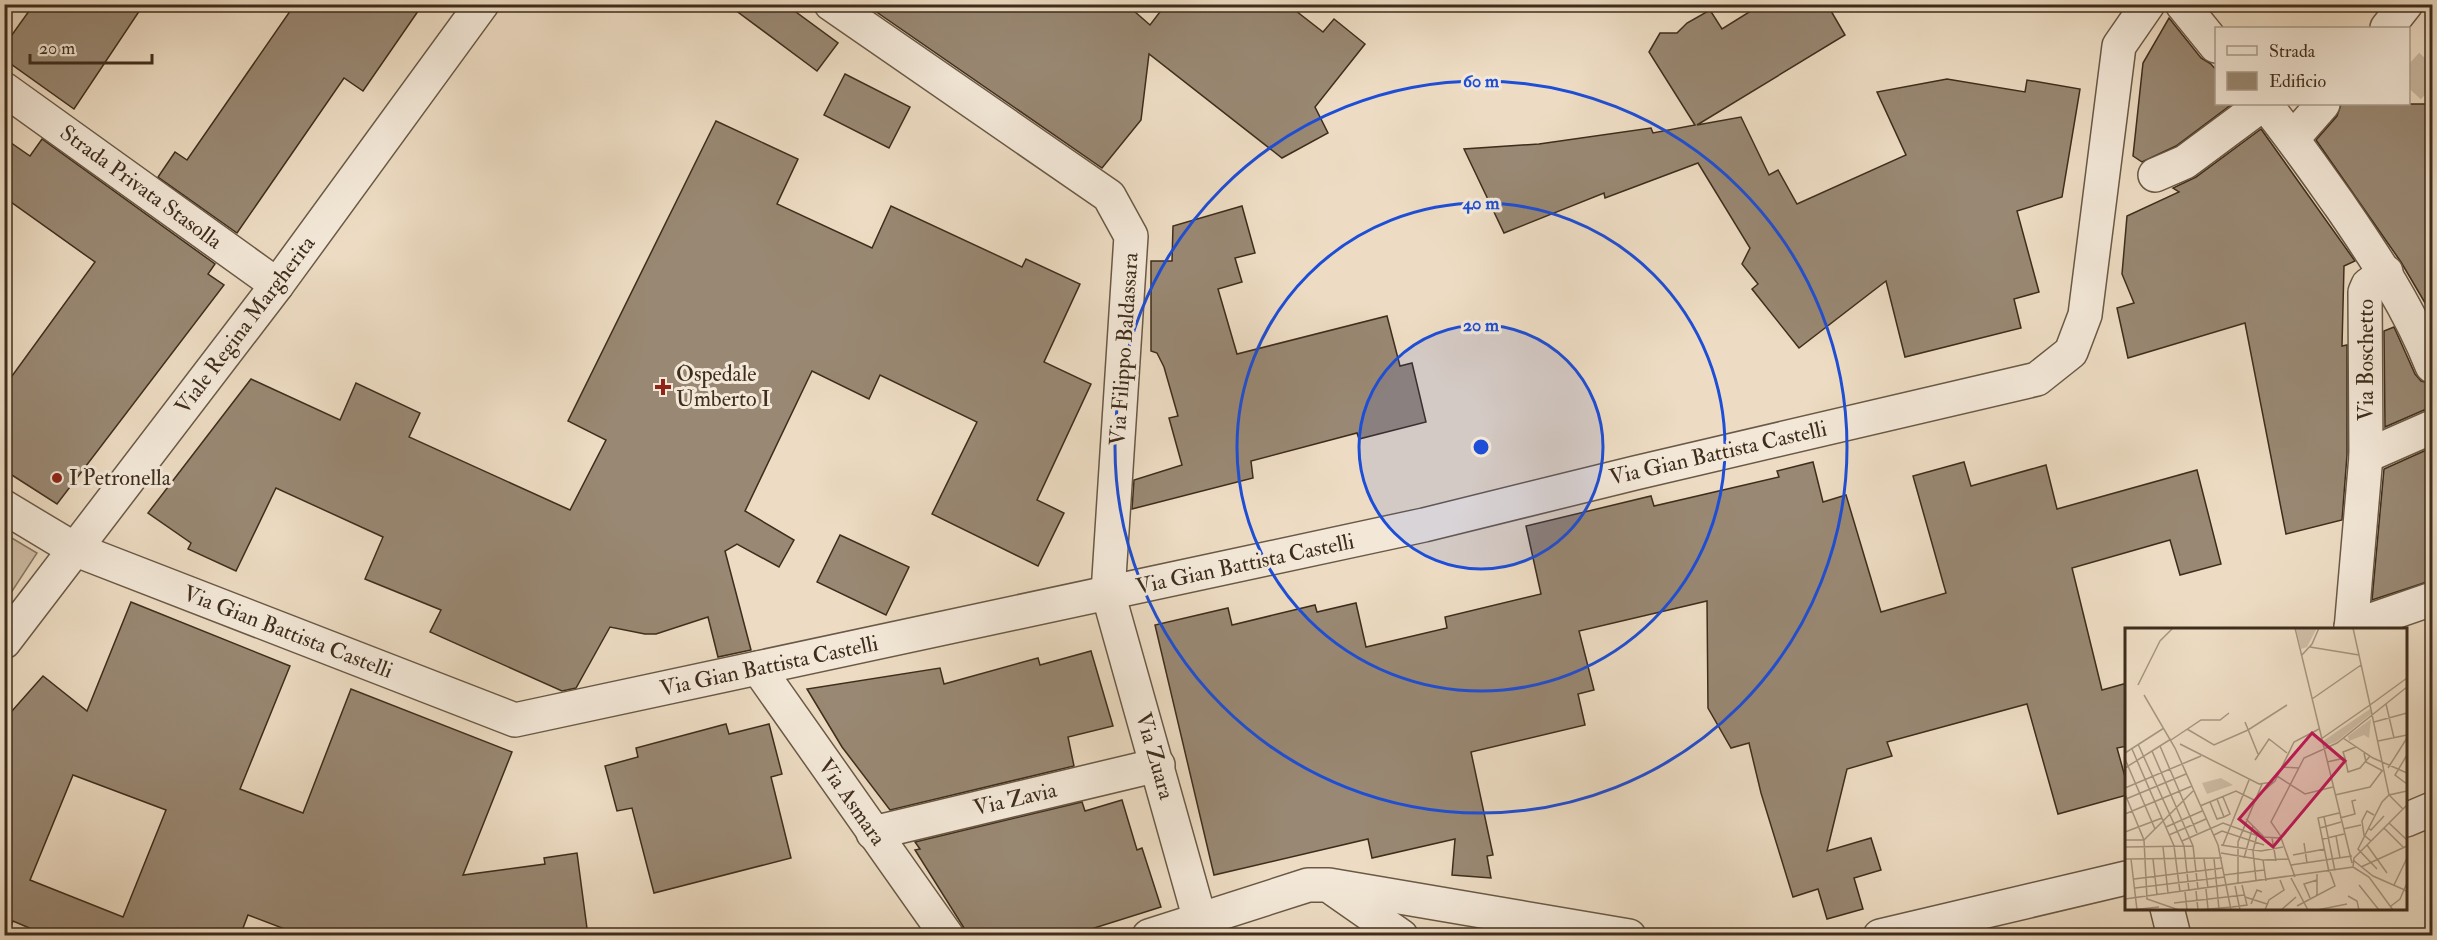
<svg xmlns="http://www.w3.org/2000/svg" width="2437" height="940" font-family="'IM FELL Double Pica',serif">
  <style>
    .green { fill: #cfbea7; stroke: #867662; stroke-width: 1.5 }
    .building { fill: #998873; stroke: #3e2d1c; stroke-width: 1.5; fill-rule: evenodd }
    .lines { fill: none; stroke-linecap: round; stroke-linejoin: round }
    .street-tunnel { stroke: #cab9a2; stroke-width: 33; stroke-dasharray: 33 16; stroke-linecap: butt }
    .street-casing { stroke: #6a5946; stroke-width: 36 }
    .street { stroke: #f3e8d8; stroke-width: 33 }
    .ring { fill: none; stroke: #1d4ed8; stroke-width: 3 }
    .poi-dot { fill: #8f2418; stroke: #f3e8d8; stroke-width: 2 }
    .labels { text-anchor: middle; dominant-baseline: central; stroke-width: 6; stroke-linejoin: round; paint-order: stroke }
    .street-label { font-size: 22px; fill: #3e2d1c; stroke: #f3e8d8 }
    .poi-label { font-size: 22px; fill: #3e2d1c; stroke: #f3e8d8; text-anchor: start }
    .inset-road { fill: none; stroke: #a79680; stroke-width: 1.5 }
    .view { fill: #c2185b; fill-opacity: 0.15; stroke: #c2185b; stroke-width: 3 }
    .inset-edge { fill: none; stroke: #3e2d1c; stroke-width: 3 }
    .centre { fill: #1d4ed8; stroke: #f3e8d8; stroke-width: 3 }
    .ring-label { font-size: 18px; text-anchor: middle; font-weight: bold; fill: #1d4ed8; stroke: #f3e8d8; stroke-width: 6; stroke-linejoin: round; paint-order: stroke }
  </style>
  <rect width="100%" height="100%" fill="#eddcc3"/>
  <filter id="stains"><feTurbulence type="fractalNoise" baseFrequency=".00333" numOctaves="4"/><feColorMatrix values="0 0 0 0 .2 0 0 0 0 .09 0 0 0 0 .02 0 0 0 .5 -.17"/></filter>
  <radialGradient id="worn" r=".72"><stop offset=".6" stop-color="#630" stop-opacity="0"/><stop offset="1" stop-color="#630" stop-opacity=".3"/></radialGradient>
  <!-- green -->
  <path class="green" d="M5,534L37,553L5,602Z"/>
  <!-- building -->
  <g class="building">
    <path d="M34,4H144L74,109L4,59V46Z"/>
    <path d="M295,4H423L363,91L344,78L237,233L158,177L175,152L187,160Z"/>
    <path d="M727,4H785L838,43L817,71Z"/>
    <path d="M865,4H1126L1150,25L1166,4H1287L1323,32L1334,19L1365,44L1315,107L1328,133L1282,158L1149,54L1141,120L1102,168Z"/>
    <path d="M1762,4H1827L1845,35L1697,125L1741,117L1769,175L1778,170L1797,204L1906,155L1877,92L1947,79L2025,92L2027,80L2080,89L2062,197L2017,211L2039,292L2014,299L2021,328L1905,357L1886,281L1799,348L1752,289L1758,284L1742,264L1750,248L1698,163L1605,198L1604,193L1504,233L1464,149L1539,144L1651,128L1653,133L1695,125L1649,52L1660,33H1677L1687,23L1710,10L1722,29Z"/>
    <path d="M2169,18L2201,58L2211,64L2217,71V104H2232L2176,146L2142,162L2133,156L2143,63Z"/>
    <path d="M845,74L910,107L889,148L824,115Z"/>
    <path d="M2341,104H2433V321L2429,314L2431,313L2401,262L2316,140L2337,116Z"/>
    <path d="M716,121L798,159L777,204L872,248L891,206L1022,267L1026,259L1080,284L1044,362L1091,384L1037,500L1064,513L1038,566L932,514L977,422L880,375L869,399L812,371L745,511L794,540L779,567L737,544L725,551L751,650L718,657L708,617L656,634H645L610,627L576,688L562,691L430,632L441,610L365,579L383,537L276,488L236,571L188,549L191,543L148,513L251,379L340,420L356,383L420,413L409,437L570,510L606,440L568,421Z"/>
    <path d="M2261,129L2355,261L2344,266L2342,346L2347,345V455L2342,520L2286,534L2245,323L2128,358L2117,308L2134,303L2122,274L2127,216L2179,192L2173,188L2196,177Z"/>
    <path d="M4,138L30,156L42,139L215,264L208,274L224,285L57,504L4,470V387L95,262L4,197Z"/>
    <path d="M1242,206L1255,253L1235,258L1242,282L1218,289L1237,354L1387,316L1400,366L1412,363L1426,422L1359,439L1357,433L1251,461L1253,478L1132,509L1134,480L1182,465L1169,418L1178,416L1164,367L1157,353L1151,351V261H1172L1173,226Z"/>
    <path d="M2394,327L2415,374L2421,381L2433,384V409L2424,410L2385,427L2384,331Z"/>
    <path d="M2433,447V580L2372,600L2384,469Z"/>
    <path d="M1813,462L1823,502L1846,495L1881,612L1946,593L1913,476L1964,462L1971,486L2046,465L2057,509L2197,470L2221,564L2180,575L2170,540L2072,568L2102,690L2127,683V746L2117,748L2127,784V795L2058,814L2027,704L1887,742L1892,756L1847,769L1827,851L1871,838L1881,870L1854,878L1863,909L1827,919L1818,889L1793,897L1761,793L1749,743L1731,748L1708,708L1707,601L1579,631L1594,690L1578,694L1585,725L1471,752L1493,855L1487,856L1491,878L1452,875L1455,839L1372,858L1368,839L1214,875L1155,625L1228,608L1232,625L1315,605L1317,612L1356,603L1366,647L1447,628L1445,617L1541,594L1526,526L1651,496L1654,506L1779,477L1777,471Z"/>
    <path d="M840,535L909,567L886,615L817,582Z"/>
    <path d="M131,602L290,666L240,789L303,813L351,689L512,752L463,875L545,864L544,858L577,853L588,936H303L248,915L240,936H48L13,921L7,936H4V720L43,676L87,711ZM73,775L166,810L123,917L30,880Z"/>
    <path d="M1091,651L1113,726L1068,737L1074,766L890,810L842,747L807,689L940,668L944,684L1038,658L1040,665Z"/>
    <path d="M726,724L729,734L769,724L782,774L771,777L791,858L654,893L632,808L617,811L605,766L638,757L636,748Z"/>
    <path d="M1122,800L1137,850L1142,848L1161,907L1069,936H969L915,850L920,849L915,842L1082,802L1085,811Z"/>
  </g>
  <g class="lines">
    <!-- street-tunnel -->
    <path class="street-tunnel" d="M2408,65L2432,87"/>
    <!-- street casing -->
    <g class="street-casing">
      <g id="street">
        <path d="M831,4L1109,196L1131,236L1108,593L1200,920"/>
        <path d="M2182,4L2216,46"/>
        <path d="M2387,28L2406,4"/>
        <path d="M4,89L277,285"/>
        <path d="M2265,104C2292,137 2316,172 2341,207C2376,258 2409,308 2432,366"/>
        <path d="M2293,138L2323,104"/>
        <path d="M2155,175L2185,162L2263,104"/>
        <path d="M2366,456L2432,427"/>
        <path d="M4,507L74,549L515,720L1424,525L1635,473L2037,379L2071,352L2085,315L2119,46L2148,4"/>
        <path d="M2351,627L2432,599"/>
        <path d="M2351,630L2366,456L2365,292L2368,285L2386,272"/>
        <path d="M4,642L277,285L482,4"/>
        <path d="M758,668L947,936"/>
        <path d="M2406,820L2432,809"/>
        <path d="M873,833L1158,765"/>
        <path d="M1335,890L1401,936"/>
        <path d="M2167,908L2174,936"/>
        <path d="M1149,936L1308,885H1329L1629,936"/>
        <path d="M1880,936L2126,878"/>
      </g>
    </g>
    <!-- street -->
    <use href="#street" class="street"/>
  </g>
  <!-- distance rings -->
  <circle cx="1481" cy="447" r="122" fill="#1d4ed8" fill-opacity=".12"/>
  <g class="ring">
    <circle cx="1481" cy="447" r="122"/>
    <circle cx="1481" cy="447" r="244"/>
    <circle cx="1481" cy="447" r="366"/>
  </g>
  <!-- markers -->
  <g class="poi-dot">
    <path d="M660 378h6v6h6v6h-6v6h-6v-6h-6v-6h6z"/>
    <circle cx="57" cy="478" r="6"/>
  </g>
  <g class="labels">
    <!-- street labels -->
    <g class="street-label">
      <text transform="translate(141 187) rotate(36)">Strada Privata Stasolla</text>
      <text transform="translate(245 325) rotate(-53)">Viale Regina Margherita</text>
      <text transform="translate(1124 349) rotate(-86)">Via Filippo Baldassara</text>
      <text transform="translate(2366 360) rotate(-90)">Via Boschetto</text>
      <text transform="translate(1718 453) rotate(-13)">Via Gian Battista Castelli</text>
      <text transform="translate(1245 564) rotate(-12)">Via Gian Battista Castelli</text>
      <text transform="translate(288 632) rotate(21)">Via Gian Battista Castelli</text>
      <text transform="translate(769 666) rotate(-12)">Via Gian Battista Castelli</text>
      <text transform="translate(1155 756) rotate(74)">Via Zuara</text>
      <text transform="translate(1015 799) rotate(-13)">Via Zavia</text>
      <text transform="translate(852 802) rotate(55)">Via Asmara</text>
    </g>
    <!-- poi labels -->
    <g class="poi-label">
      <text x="676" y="374">Ospedale<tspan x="676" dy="25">Umberto I</tspan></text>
      <text x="69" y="478">I Petronella</text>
    </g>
  </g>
  <!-- overview -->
  <g transform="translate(2125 628)">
    <rect width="282" height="282" fill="#eddcc3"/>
    <path d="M171,0H192L182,19L176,21ZM245,81L246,86L211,114L199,118L198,113ZM246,91L244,110L239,107L224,113L223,108ZM96,150L108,157L82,166L77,155Z" fill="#cfbea7"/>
    <path class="inset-road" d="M170,0L227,235M228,0L245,77L282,50M185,19L234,27M176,28L187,16L194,0M13,57L35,13L48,0M19,67L50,120L93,217L106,282M187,71L236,37M261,76L269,110M120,94L133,126M249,94L282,85M62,101L89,117L123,102L162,77M218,110L248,130L282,145M196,111L245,77L264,167L278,181M46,112L76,92H95L104,85M253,113L282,107M13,116L59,218L64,263M55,116L134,156L149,154M35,118L72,205M7,121L49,218L55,264M27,123L68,218L73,261M0,125L39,100M239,125L241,134L258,143M282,127L270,147L282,156M220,130L218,124L231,119M0,131L30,201M130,132L144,111L162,125M202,134L220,130L223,144L235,140L245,128M156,139L174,140M0,140L46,111M263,140L282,110M152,148L180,166L208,159M0,160L76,128M0,166L19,212L22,271L54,282M134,167L150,153L169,114L194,101M210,167L245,159L257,143M98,169L105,186L99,189M1,171L61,146M92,171L99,189M85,174L92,191L99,189M75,178L111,163L131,173M0,186L67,158M199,189L210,243M215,190L230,186L227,173L231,172M121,191L139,209M264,195L282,212M41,199L77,183M195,200L216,194M243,200L246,202L259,188M259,200L279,220M218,201L236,197M0,204L37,190M44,207L81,191M89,207L97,203L139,217M211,208L215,230M147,210L151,233M198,211L219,206M0,212H19M19,212L68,163M57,213L98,195L136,209L156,210M246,213L239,207L237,193L242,183L249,187M179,215L182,235M96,217L136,223L158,219M98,217L124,152M242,217L262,245M0,219L68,218M38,219L43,265M96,225L138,232L163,231M168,227L200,221M119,230L128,198M0,231L97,230M6,231L12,282M28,231L32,267M79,231L83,260M89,231L94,281M138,232L141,253M228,232L248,248L282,263M166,237L227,228M228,239L244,249L268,282M236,239L282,218M252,241L233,221L257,174L264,167L282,163M204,244L193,190L214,185M192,246V267M99,247L139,242M170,249L155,207L146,194L179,130L212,115L282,59M166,250L183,282M9,251L98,240M131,252L128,223L133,203M113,256V214L137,156M234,257L254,282M269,257L282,230M110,258L115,282M10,260L100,249M81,261L83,281M71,263L73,282L107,279L122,277L117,257M60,264L62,282M223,268L232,273L234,282M120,269L142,276M185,270L179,256L192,252M0,271L228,239L229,230L282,177M49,275L119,267M126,276L132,262L137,264M172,278L210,258L205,244M266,278L275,271L282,255M6,282L34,279M140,282L144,272L159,262L155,252M156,282L171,269M192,282L222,276"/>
    <path class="view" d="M187,105L220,133L148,219L114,191Z"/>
    <rect width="282" height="282" class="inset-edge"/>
  </g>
  <circle cx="1481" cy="447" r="9" class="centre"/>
  <g class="ring-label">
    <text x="1481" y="87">60 m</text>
    <text x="1481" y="209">40 m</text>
    <text x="1481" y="331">20 m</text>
  </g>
  <!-- margin -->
  <rect width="2437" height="940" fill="none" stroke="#eddcc3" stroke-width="24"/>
  <rect x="6" y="6" width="2425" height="928" fill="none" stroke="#3e2d1c" stroke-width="3"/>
  <rect x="12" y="12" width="2413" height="916" fill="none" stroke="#3e2d1c" stroke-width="1.5"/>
  <!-- legend -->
  <rect x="2215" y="27" width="195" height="78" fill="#f3e8d8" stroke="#ab9d8d" stroke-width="1.5"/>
  <rect x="2227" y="46" width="30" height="9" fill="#f3e8d8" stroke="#ab9d8d" stroke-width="1.5"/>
  <text x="2269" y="57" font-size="18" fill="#3e2d1c">Strada</text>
  <rect x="2227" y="72" width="30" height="18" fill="#998873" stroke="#ab9d8d" stroke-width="1.5"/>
  <text x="2269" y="87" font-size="18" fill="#3e2d1c">Edificio</text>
  <!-- scale -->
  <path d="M30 54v9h122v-9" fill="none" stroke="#3e2d1c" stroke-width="3"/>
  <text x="39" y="54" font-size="18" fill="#3e2d1c" stroke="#f3e8d8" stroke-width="4.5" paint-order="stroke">20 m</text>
  <rect width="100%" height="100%" filter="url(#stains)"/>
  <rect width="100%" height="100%" fill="url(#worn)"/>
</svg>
